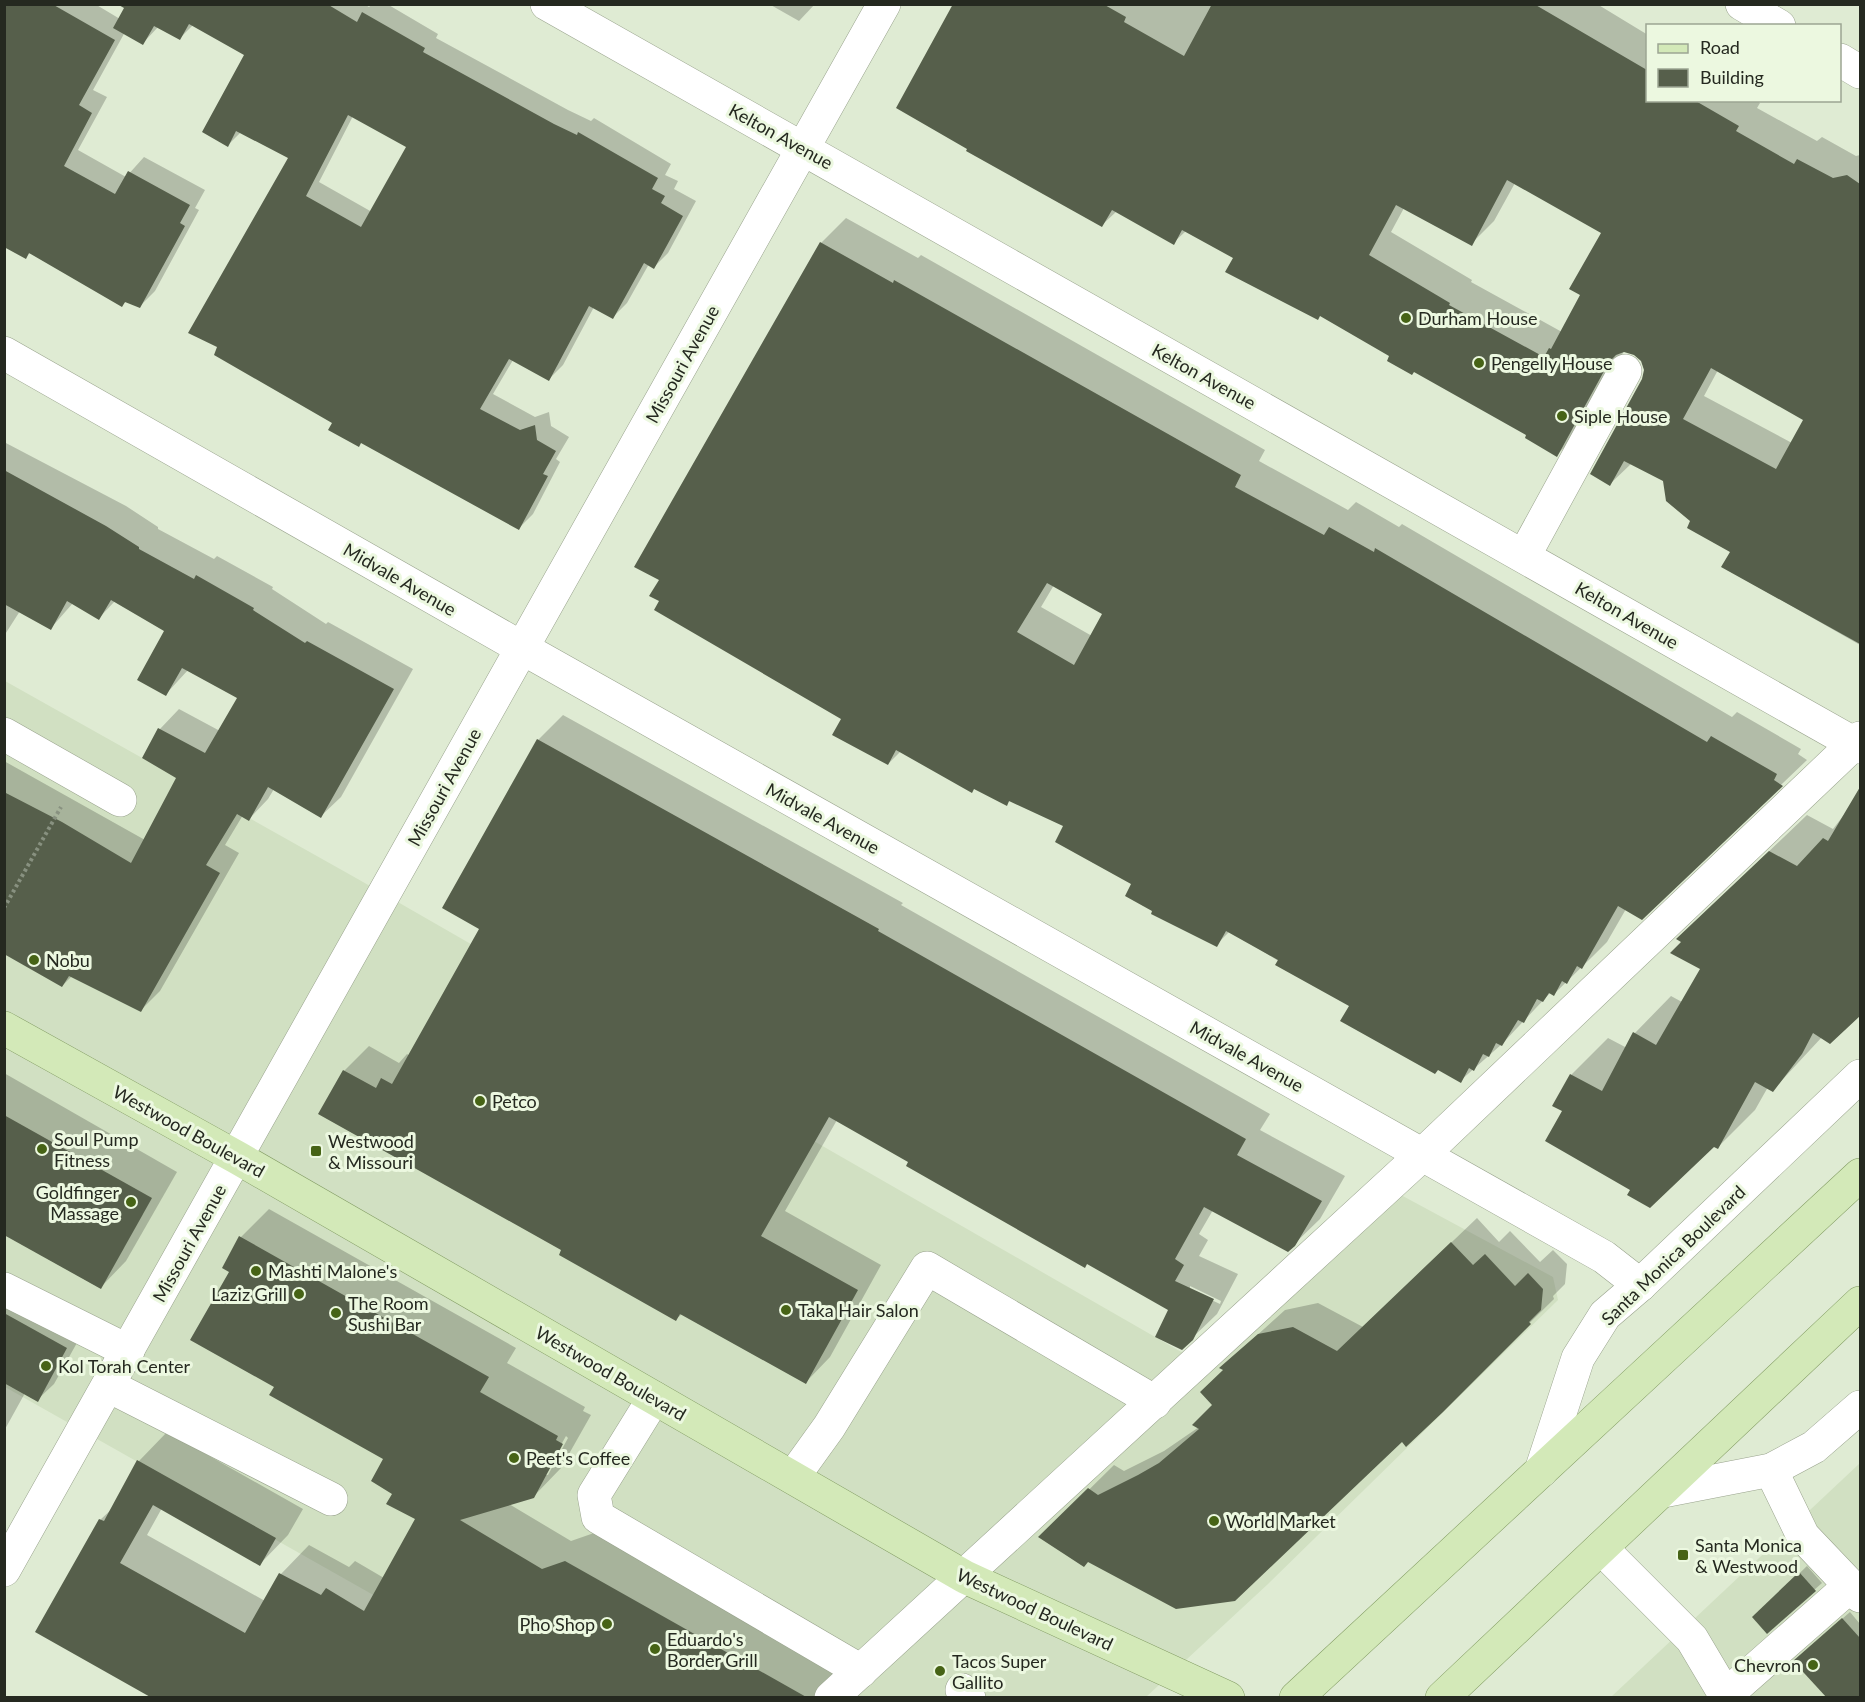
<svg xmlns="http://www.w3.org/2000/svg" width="1865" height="1702" font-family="Lato,sans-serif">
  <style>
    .built { fill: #d1e0c2 }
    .shadow { fill: #0003; fill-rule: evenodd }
    .building { fill: #565f4b; fill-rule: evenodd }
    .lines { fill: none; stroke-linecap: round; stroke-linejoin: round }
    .minor-casing { stroke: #99a38d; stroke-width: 34 }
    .major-casing { stroke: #839c64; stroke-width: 34 }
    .path { stroke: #889180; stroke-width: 4; stroke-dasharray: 3 3; stroke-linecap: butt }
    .minor { stroke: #fff; stroke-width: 33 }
    .major { stroke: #d3e9b8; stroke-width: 33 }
    .poi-dot { fill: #466315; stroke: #ecf8e0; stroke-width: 2 }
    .labels { text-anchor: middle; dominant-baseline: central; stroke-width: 6; stroke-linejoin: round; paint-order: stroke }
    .street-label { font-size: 18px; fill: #252920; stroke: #ecf8e0 }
    .poi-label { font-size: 18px; fill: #252920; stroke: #ecf8e0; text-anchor: start }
  </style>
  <rect width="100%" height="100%" fill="#dfebd3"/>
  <!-- built -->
  <g class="built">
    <path d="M5,681L356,878L1190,1357L1375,1181L1553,1277L1558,1300L1268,1584L1146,1697H554L5,1387Z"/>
    <path d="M1860,1463V1697H1611Z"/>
  </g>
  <!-- shadow -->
  <g class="shadow">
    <path d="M4,4H95L120,19L128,4H364L369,7L372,4H387L438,34L436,38L568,110L591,121L594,118L671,164L665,175L678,181L674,189L696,201L668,253L654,267L649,264L627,303L613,317L594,307L563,365L549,379L513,360L493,394L535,417L549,412L551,426L569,437L556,459L560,462L533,514L519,528L334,422L290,158L241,132L228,145L246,54L193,25L180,38L159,26L143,43L125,32L93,90L107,97L78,150L126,177L144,157L205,190L195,208L199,210L155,291L140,306L127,301L122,305L30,253L25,257ZM353,116L408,147L372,212L319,182Z"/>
    <path d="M769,4H815L799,21Z"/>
    <path d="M955,4H1597L1648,35V100H1756L1760,103L1757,108L1817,141L1822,137L1856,156L1860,155V645L1723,567L1732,551L1692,521L1665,480L1632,463L1610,484L1645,370L1642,360L1635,354L1624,351L1579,432L1557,455L1528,435L1391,356L1235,257L1186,231L1173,243L1117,211L1102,225ZM1515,183L1603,232L1582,295L1562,332L1471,282L1472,280L1391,232L1404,208L1471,244L1494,221ZM1718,370L1805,419L1792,443L1704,396Z"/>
    <path d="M846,218L918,258L921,255L1265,450L1259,461L1348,510L1356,502L1399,527L1402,524L1732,717L1737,712L1801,749L1798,754L1807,760L1642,918L1626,909L1607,942L1592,957L1554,994L1551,992L1502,1044L1460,1081L1351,1006L1230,931L1216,945L1154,910L1133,883L1066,825L1011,800L1006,804L901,751L888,764L843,718L661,601V579L821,243ZM1054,585L1104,613L1092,636L1041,607Z"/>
    <path d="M4,442L126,506L158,527V529L214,559L217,556L273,587L272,589L326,624L328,622L413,669L341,797L321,816L274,789L268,799L249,819L243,815L225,845L239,853L160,991L141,1010L72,976L62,986L4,953V761L145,840L178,777L144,757L160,729L179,709L220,731L240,698L188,670L166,694V631L115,601L99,618L73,603L51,628L20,611L4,636Z"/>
    <path d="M563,715L903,903L901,905L1270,1114L1260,1130L1345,1176L1320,1219L1288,1250L1213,1210L1199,1234L1208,1240L1199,1256L1238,1274L1217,1314L1191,1339L1170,1309L837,1120L785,1211L881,1265L830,1357L806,1382L682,1314L676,1319L563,1250L344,1071L369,1046L399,1063L407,1054L410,1056L481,928L444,907L538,740ZM1190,1286L1221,1301L1220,1304L1190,1290Z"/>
    <path d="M1860,794V1014L1829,1042L1822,1037L1773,1090L1768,1087L1755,1110L1718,1147L1714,1145L1633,1189L1564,1111L1554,1105L1572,1074L1608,1038L1627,1048L1635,1033L1671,996L1682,1002L1702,969L1715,903L1807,815L1833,829Z"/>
    <path d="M4,1073L177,1172L126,1261L100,1288L4,1234Z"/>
    <path d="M269,1209L516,1348L507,1363L585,1407L583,1411L591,1415L561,1468L533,1497L509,1504L571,1541L594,1533L841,1672L819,1698H156L100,1520L114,1507L139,1461L167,1432L303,1509L288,1535L260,1564L162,1508L147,1535L265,1601L281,1574L309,1545L349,1567L355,1561L384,1578L417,1519L394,1493L385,1459L276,1386L231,1271L224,1267L241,1237ZM566,1436L568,1438L548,1475H544Z"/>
    <path d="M1477,1218L1499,1242L1510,1231L1540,1262L1553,1250L1567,1264L1565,1284L1553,1296L1554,1299L1406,1445L1402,1440L1041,1537L1114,1465L1124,1471L1164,1451L1199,1427L1214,1405L1225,1369L1222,1367L1285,1310L1318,1303L1363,1327Z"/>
    <path d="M4,1288L83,1332L54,1384L37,1400L25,1393L4,1431Z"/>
    <path d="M1807,1566L1822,1583L1767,1632L1754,1617Z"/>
    <path d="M1850,1612L1860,1624V1698H1829L1802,1654Z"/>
  </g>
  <!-- building -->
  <g class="building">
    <path d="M4,4H52L115,40L79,105L92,113L64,166L115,194L128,171L190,205L180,223L185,226L140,308L125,302L122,307L29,253L26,259L4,247Z"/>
    <path d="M117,4H327L357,22L362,12L425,48L423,52L554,124L577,135L578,132L658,178L652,189L665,196L661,203L683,216L654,269L644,263L613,319L589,306L549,381L509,359L480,409L520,430L535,425L537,440L556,451L543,474L548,476L519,530L361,443L359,447L328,430L332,423L214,355L217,347L188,333L288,158L236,131L228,147L202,132L244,55L189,24L180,40L154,26L143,45L113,28L124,8ZM348,115L406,147L361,227L306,196Z"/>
    <path d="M953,4H1103L1126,17L1124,22L1184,56L1212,4H1534L1647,70V100H1694L1739,126L1736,131L1794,164L1797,159L1833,178L1847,175L1860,184V644L1721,567L1730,552L1687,528L1690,521L1666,501L1663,481L1624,461L1610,486L1590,474L1642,379L1644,370L1641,361L1634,355L1624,352L1616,355L1609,362L1557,457L1525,438L1526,435L1414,372L1412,375L1387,361L1389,356L1320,316L1318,320L1225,272L1233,258L1182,230L1174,245L1112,210L1102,227L966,151L967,149L896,108ZM1507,180L1601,233L1569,289L1580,295L1551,349L1549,348L1544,357L1449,305L1450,303L1369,255L1396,205L1472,246ZM1711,368L1803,420L1776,469L1683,419Z"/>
    <path d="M820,242L893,283L894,280L1241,475L1235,487L1324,535L1329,527L1374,552L1375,548L1707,742L1711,736L1777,774L1774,780L1783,786L1642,920L1618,906L1582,969L1577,966L1567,984L1562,981L1554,996L1549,993L1543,1002L1537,999L1524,1023L1518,1020L1502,1046L1496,1043L1489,1057L1483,1054L1474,1071L1469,1068L1461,1083L1438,1070L1435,1074L1340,1021L1349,1006L1275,965L1278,960L1226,931L1217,947L1151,914L1152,911L1125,896L1131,884L1055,842L1063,826L1009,801L1007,806L974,789L972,793L896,750L888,765L832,735L841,719L654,610L659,601L649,596L659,580L634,567ZM1047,583L1102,614L1074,665L1017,632Z"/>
    <path d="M4,470L106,526L139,547V549L194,579L196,575L254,608L253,610L305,643L307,641L394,689L321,818L268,787L249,821L237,814L206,865L220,873L141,1012L69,976L62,987L4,954V792L62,822L131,863L176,778L142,758L158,728L205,753L237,698L182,668L166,696L137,680L164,631L111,600L99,620L67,601L51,630L4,604Z"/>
    <path d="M537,739L879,929L878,931L1246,1139L1237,1155L1322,1201L1295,1246L1288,1252L1204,1207L1175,1259L1184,1265L1175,1281L1214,1299L1193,1340L1182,1350L1155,1337L1168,1310L1087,1264L1085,1268L906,1166L908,1162L829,1117L761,1236L858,1290L806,1384L680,1314L676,1321L559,1255L561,1250L318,1114L343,1070L376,1088L381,1078L392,1084L479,929L442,908Z"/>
    <path d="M1860,787V1016L1830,1044L1813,1033L1802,1054L1773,1092L1755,1082L1718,1149L1714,1147L1650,1208L1627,1195L1630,1190L1545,1141L1562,1111L1552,1106L1570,1074L1602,1091L1633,1032L1656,1045L1700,969L1670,953L1681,942L1676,939L1769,851L1797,866L1823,838L1828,841Z"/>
    <path d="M4,1115L152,1198L101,1289L4,1235Z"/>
    <path d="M239,1236L489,1377L480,1392L558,1436L556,1440L563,1444L534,1498L460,1520L542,1569L565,1561L808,1698H152L35,1632L99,1519L104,1521L137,1460L276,1538L260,1566L153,1505L120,1563L245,1633L279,1573L321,1595L326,1588L364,1611L415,1519L386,1504L392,1494L371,1481L383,1459L269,1395L274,1387L190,1340L229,1272L222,1268Z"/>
    <path d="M1451,1242L1473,1265L1485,1254L1515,1286L1528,1273L1543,1289L1541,1310L1529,1322L1531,1324L1443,1412L1406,1447L1402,1442L1235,1601L1176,1609L1088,1562L1084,1567L1038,1537L1088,1488L1098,1495L1138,1475L1159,1463L1199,1429L1192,1425L1212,1405L1200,1392L1223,1370L1219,1368L1258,1334L1293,1327L1337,1351Z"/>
    <path d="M4,1313L67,1348L38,1402L4,1383Z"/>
    <path d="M1799,1572L1816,1591L1767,1634L1752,1617Z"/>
    <path d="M1842,1618L1860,1638V1698H1827L1793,1661Z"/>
  </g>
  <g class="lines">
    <!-- minor casing -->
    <g class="minor-casing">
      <g id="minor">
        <path d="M547,4L1860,747"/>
        <path d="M1742,4L1779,26"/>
        <path d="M1840,60L1860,72"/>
        <path d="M4,353L522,648L1604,1257L1640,1285"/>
        <path d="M1524,556L1625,371"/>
        <path d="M4,734L120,800"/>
        <path d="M4,1289L128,1351"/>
        <path d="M109,1386L331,1499"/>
        <path d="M654,1398L594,1495L598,1517L861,1671"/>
        <path d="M1771,1470L1803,1536L1860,1596"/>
        <path d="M1541,1471L1578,1358L1605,1315L1640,1285L1860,1076"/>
        <path d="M793,1477L829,1427L927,1268L1155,1402"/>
        <path d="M1663,1491L1771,1470L1814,1447L1860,1407"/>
        <path d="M1601,1548L1692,1639L1727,1698"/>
        <path d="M4,1570L884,4"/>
        <path d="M962,1690L969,1698"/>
        <path d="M1725,1696L1850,1586"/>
        <path d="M831,1698L1422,1155L1860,738"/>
      </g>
    </g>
    <!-- major casing -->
    <g class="major-casing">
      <g id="major">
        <path d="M4,1028L238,1158L965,1577L1228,1698"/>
        <path d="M1296,1698L1860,1175"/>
        <path d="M1442,1698L1860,1303"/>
      </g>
    </g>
    <!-- path -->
    <path class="path" d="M4,908L61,807"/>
    <!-- minor -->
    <use href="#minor" class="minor"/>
    <!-- major -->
    <use href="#major" class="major"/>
  </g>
  <!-- markers -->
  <g class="poi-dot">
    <circle cx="1406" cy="318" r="6"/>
    <circle cx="1479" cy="363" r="6"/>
    <circle cx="1562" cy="416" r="6"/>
    <circle cx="34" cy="960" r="6"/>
    <circle cx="480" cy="1101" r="6"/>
    <circle cx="42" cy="1149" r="6"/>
    <rect x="310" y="1145" width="12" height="12" rx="3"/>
    <circle cx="131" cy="1202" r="6"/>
    <circle cx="256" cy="1271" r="6"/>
    <circle cx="299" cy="1294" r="6"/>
    <circle cx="786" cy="1310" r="6"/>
    <circle cx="336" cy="1313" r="6"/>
    <circle cx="46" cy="1366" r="6"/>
    <circle cx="514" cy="1458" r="6"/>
    <circle cx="1214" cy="1521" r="6"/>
    <rect x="1677" y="1549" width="12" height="12" rx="3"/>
    <circle cx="607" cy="1624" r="6"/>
    <circle cx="655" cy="1649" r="6"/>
    <circle cx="1813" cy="1665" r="6"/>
    <circle cx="940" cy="1671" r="6"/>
  </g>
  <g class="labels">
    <!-- street labels -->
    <g class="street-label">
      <text transform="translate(781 136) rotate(29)">Kelton Avenue</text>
      <text transform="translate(682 364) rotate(-61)">Missouri Avenue</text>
      <text transform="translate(1204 376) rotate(29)">Kelton Avenue</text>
      <text transform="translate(400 579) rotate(30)">Midvale Avenue</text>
      <text transform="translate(1627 615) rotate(30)">Kelton Avenue</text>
      <text transform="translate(444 787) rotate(-61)">Missouri Avenue</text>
      <text transform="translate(823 818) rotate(29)">Midvale Avenue</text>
      <text transform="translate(1247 1056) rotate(29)">Midvale Avenue</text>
      <text transform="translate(189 1131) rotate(29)">Westwood Boulevard</text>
      <text transform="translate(189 1243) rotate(-61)">Missouri Avenue</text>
      <text transform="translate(1673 1255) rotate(-44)">Santa Monica Boulevard</text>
      <text transform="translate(611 1373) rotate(30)">Westwood Boulevard</text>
      <text transform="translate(1035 1609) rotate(25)">Westwood Boulevard</text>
    </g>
    <!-- poi labels -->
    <g class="poi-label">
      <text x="1418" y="318">Durham House</text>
      <text x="1491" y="363">Pengelly House</text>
      <text x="1574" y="416">Siple House</text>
      <text x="46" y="960">Nobu</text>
      <text x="492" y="1101">Petco</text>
      <text x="54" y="1139">Soul Pump<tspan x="54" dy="21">Fitness</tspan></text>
      <text x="328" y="1141">Westwood<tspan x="328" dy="21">&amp; Missouri</tspan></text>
      <text x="119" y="1192" text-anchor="end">Goldfinger<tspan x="119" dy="21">Massage</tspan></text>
      <text x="268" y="1271">Mashti Malone's</text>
      <text x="287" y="1294" text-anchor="end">Laziz Grill</text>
      <text x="348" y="1303">The Room<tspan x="348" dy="21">Sushi Bar</tspan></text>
      <text x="798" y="1310">Taka Hair Salon</text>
      <text x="58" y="1366">Kol Torah Center</text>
      <text x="526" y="1458">Peet's Coffee</text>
      <text x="1226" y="1521">World Market</text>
      <text x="1695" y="1545">Santa Monica<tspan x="1695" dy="21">&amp; Westwood</tspan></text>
      <text x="595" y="1624" text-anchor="end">Pho Shop</text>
      <text x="667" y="1639">Eduardo's<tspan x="667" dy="21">Border Grill</tspan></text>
      <text x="952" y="1661">Tacos Super<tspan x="952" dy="21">Gallito</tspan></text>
      <text x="1801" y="1665" text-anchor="end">Chevron</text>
    </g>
  </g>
  <!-- border -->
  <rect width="1865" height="1702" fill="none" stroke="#252920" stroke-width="12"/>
  <!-- legend -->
  <rect x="1646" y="24" width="195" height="78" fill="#ecf8e0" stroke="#9ca593" stroke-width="1.5"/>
  <rect x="1658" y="44" width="30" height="9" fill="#d3e9b8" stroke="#9ca593" stroke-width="1.5"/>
  <text x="1700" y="54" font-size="18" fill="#252920">Road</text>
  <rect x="1658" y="69" width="30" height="18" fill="#565f4b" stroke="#9ca593" stroke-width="1.5"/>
  <text x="1700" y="84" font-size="18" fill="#252920">Building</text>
</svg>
